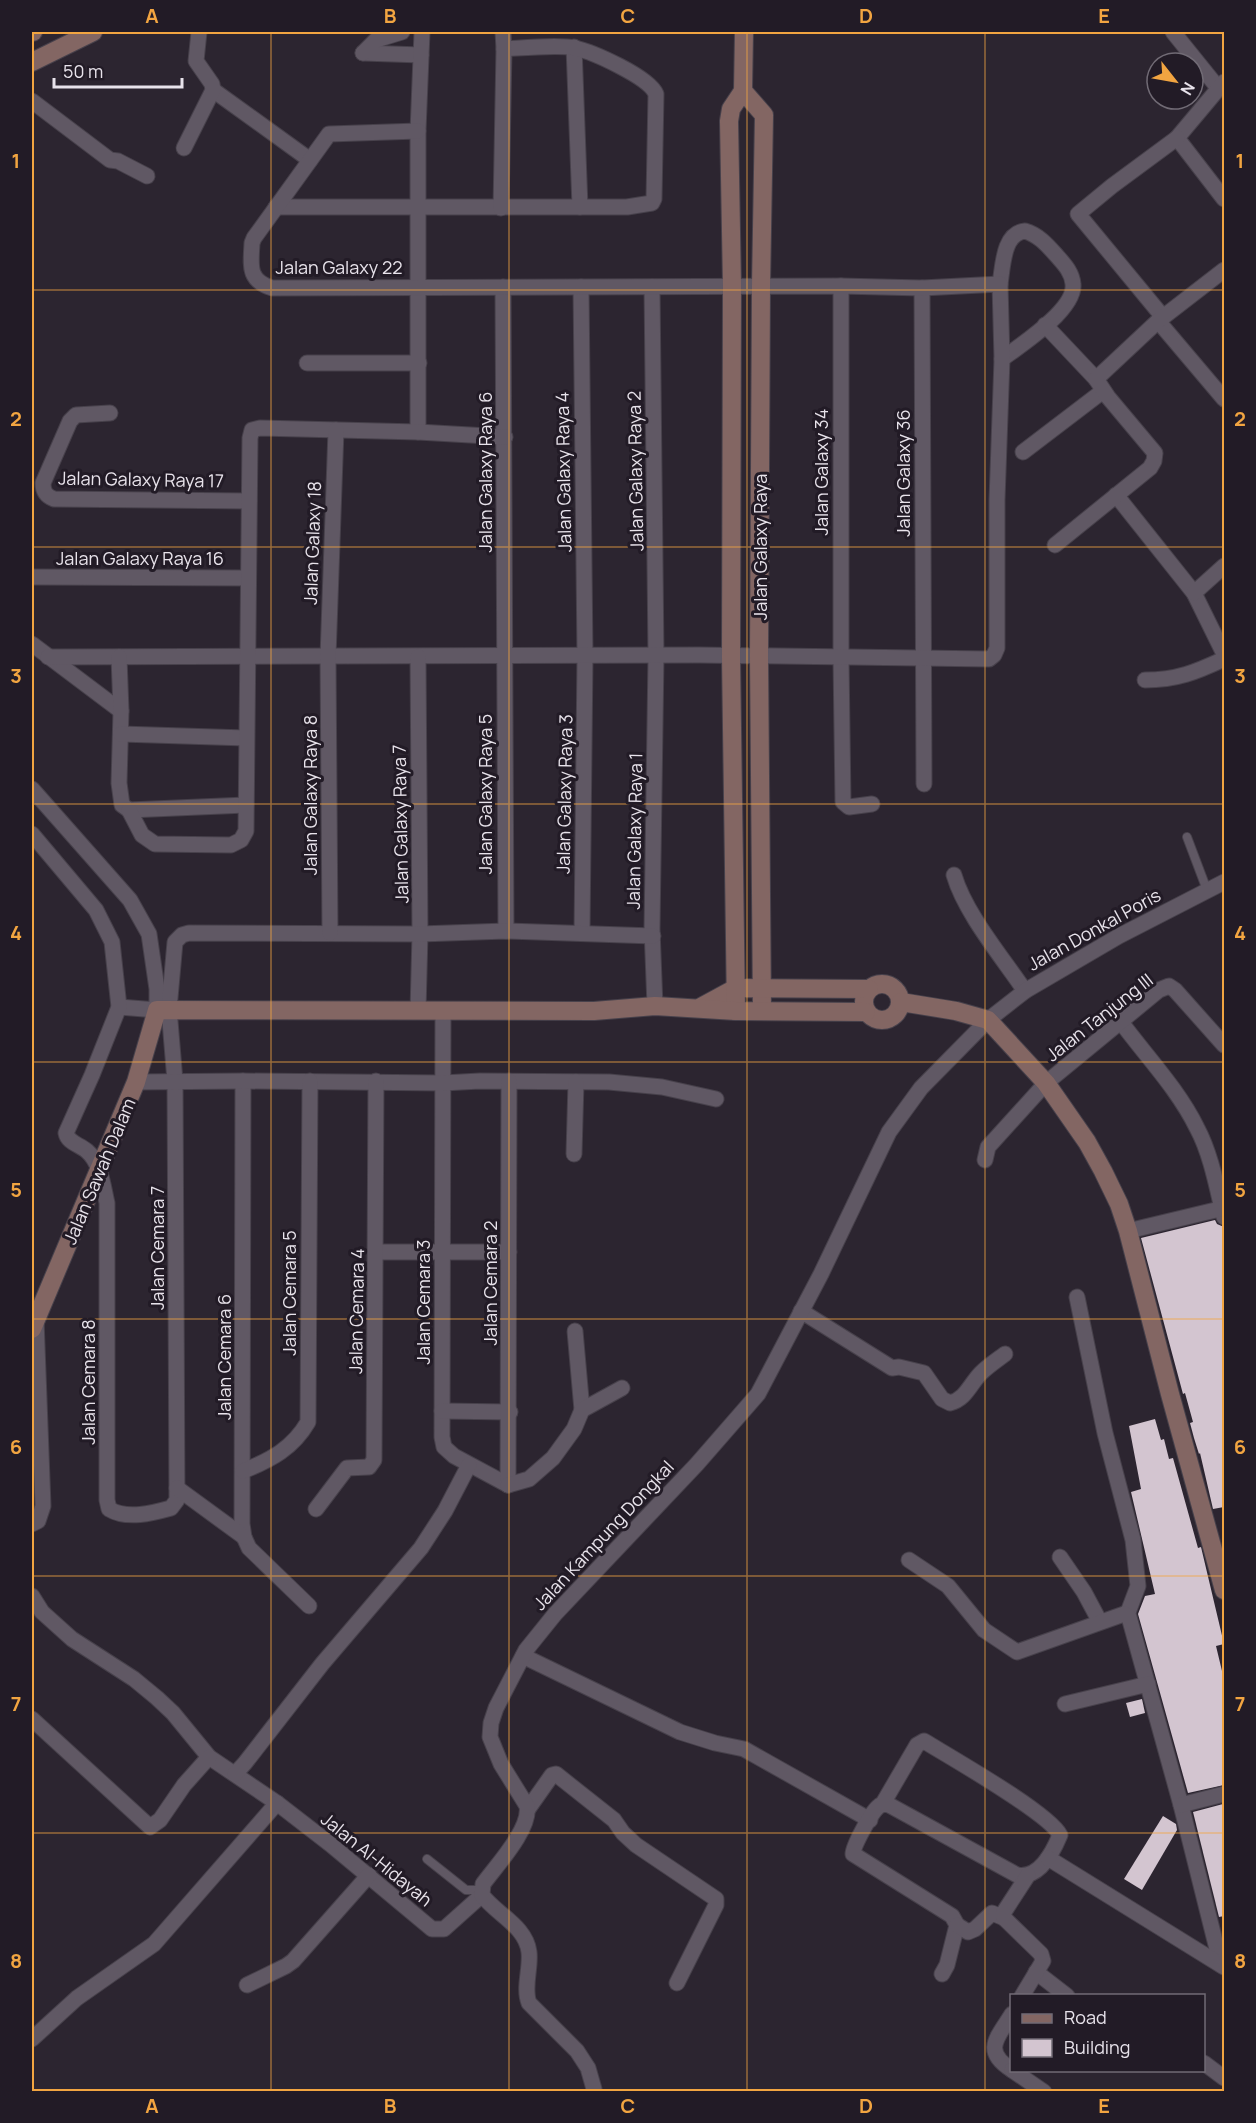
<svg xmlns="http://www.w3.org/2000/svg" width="1256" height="2123" font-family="Manrope,sans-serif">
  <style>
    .building { fill: #d3c5d0 }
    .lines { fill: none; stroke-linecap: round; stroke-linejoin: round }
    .lane-casing { stroke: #47414b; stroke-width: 10 }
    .street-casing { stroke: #47414b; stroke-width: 17 }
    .secondary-casing { stroke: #47414b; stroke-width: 20 }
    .lane { stroke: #605864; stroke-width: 8 }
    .street { stroke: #605864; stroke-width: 15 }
    .secondary { stroke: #836663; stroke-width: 18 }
    .grid { fill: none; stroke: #f2a541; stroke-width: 1.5; stroke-opacity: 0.55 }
    .labels { text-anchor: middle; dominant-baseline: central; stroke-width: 6; stroke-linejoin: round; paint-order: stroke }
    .street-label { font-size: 18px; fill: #e8e3eb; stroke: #221b26 }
    .neatline { fill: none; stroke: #f2a541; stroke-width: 2 }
    .grid-label { font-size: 20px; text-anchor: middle; font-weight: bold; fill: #f2a541 }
  </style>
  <rect width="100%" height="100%" fill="#2c2530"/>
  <!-- building -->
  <g class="building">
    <path d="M1215,1220L1217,1224L1224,1227V1507L1213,1509L1200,1453L1199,1454L1194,1438L1190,1423L1193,1422L1185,1393L1183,1394L1141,1238Z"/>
    <path d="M1155,1419L1161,1440L1164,1439L1169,1459L1173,1458L1198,1548L1201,1547L1224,1644L1216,1646L1222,1671H1224V1785L1188,1793L1138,1614L1145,1596L1155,1594L1131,1492L1141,1489L1129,1426Z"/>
    <path d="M1142,1699L1145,1713L1130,1717L1126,1703Z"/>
    <path d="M1223,1804L1224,1916L1219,1917L1193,1812Z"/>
    <path d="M1163,1816L1176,1824L1177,1830L1142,1890L1124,1879Z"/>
  </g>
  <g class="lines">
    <!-- lane casing -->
    <g class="lane-casing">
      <g id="lane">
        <path d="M1187,837L1207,890"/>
        <path d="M427,1859L466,1890H482"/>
      </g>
    </g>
    <!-- street casing -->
    <g class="street-casing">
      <g id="street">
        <path d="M1173,32L1219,89"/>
        <path d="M574,47L580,207"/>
        <path d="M363,53L421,55"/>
        <path d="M363,53L376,40L402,32"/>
        <path d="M1224,82L1177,138L1224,199"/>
        <path d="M213,90L310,160"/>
        <path d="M32,101L110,160L118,161L147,176"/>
        <path d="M184,148L213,90L212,84L196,61L199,32"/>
        <path d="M276,207H627L652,203L654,199L656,94C649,77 593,52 575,48C559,44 522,48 504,49"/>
        <path d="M501,208L504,49L503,32"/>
        <path d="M1000,284C1003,266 1003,233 1025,231C1039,235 1048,246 1057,256C1064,264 1072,272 1073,284C1076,309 1021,345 1002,359"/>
        <path d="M841,286V659L843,802L849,807L872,804"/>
        <path d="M503,287L506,931"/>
        <path d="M581,287L585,656L582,933"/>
        <path d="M652,287L656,656L652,929L655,1006"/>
        <path d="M922,288L924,784"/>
        <path d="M1163,317L1078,214L1112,186L1177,138"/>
        <path d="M1158,321L1224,399"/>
        <path d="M1045,325L1096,379"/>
        <path d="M307,363H419"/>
        <path d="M110,413L76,415L70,421L43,483C43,492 46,496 54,499L249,501"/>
        <path d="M418,432V131L422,32"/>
        <path d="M1023,452L1103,391"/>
        <path d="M1116,495L1194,593L1224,654"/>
        <path d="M1055,545L1150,468L1154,461L1155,453L1108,397L1096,379L1158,321L1224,270"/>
        <path d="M32,577L248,578"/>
        <path d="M1194,593L1224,566"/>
        <path d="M32,644L121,711"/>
        <path d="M48,657L699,655L989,659L994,655L997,648V500L1002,359L1000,284L922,288L841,286L272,288C247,280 251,265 252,243L254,238L329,134L418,131"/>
        <path d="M119,657L121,711L119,783L122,805L129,810L246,805"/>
        <path d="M418,657L420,934L418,1011"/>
        <path d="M1145,680C1177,680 1196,672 1224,659"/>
        <path d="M121,734L246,738"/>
        <path d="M32,789L130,900L149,934L157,989V1010L119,1007"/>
        <path d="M129,810L142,835L155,844L231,845L241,840L246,831L250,438L252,430L260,428L418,432L505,437"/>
        <path d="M32,834L96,910L112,942L119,1007L92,1075L66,1133C68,1143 79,1144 87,1151C101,1163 103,1186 107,1203V1500L109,1509C127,1520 153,1513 171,1508L177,1500L175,1081L169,1009L175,942L182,935L189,933L420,934L506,931L653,936"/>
        <path d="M954,875C965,913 1002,957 1025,991"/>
        <path d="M330,933L328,657L336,430"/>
        <path d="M443,1011L442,1437L444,1447L454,1456L508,1485"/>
        <path d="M1121,1022C1146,1056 1178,1089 1197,1128C1211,1154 1217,1188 1224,1217"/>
        <path d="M243,1081L242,1524L244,1537L249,1548L309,1606"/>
        <path d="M136,1082L243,1081L443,1083L480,1081L609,1082L662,1087L716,1099"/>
        <path d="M574,1154L576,1082"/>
        <path d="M985,1160L988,1147L1046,1083L1159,990L1169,986L1175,990L1224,1045"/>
        <path d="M1128,1231L1224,1208"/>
        <path d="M377,1252H509"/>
        <path d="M1077,1297L1105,1433L1133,1540L1138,1586L1127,1615"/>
        <path d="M801,1311L892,1368L899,1367L924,1373L942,1399L950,1403C966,1399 970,1384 981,1373C988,1366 997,1360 1005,1354"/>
        <path d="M575,1331L582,1410"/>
        <path d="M442,1411L510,1412"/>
        <path d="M243,1471C271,1460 293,1448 308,1422L310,1081"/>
        <path d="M508,1485L509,1081"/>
        <path d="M508,1485L529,1479L553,1458L574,1429L582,1410L622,1388"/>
        <path d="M177,1488L244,1537"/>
        <path d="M316,1509L347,1468L369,1467L374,1460L376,1081"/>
        <path d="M32,1524L38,1521L43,1506L36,1319"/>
        <path d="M1060,1557L1084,1592L1100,1622"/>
        <path d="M909,1560L948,1586L984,1630L1017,1652L1124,1614L1129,1617L1181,1805L1221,1965"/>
        <path d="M32,1596L42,1612L72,1639L134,1679L157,1698L173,1713L209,1757L277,1803L330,1844L432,1929H444L482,1895"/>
        <path d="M523,1656L680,1732L715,1743L744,1749L870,1820"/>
        <path d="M1065,1704L1148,1684"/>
        <path d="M32,1719L150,1827L160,1820L184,1785L209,1757"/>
        <path d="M235,1774L245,1763L322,1664L421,1548L445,1511L469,1465"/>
        <path d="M882,1805L917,1745L924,1741C950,1757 1049,1813 1060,1835C1053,1852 1039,1879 1017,1875L891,1806C887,1804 882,1803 878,1807C871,1813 853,1846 853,1854L952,1916L957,1925L947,1965L942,1974"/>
        <path d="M1181,1805L1224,1794"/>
        <path d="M528,1809L552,1775L556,1774L614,1820L623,1833L636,1845L716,1899V1905L677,1983"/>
        <path d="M1048,1858L1224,1967"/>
        <path d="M957,1925L968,1932L975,1929L992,1913L1004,1918"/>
        <path d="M1036,1972L1067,1996"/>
        <path d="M247,1985L286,1966L293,1961L369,1875"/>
        <path d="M1022,1996L1043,1961L1041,1954L1004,1918V1912L1028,1875"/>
        <path d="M1012,2014C997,2038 982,2051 1012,2070"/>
        <path d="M32,2039L77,1998L154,1944L277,1803"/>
        <path d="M1204,2063L1224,2078"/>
        <path d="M1012,2070L1044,2092"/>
        <path d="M594,2089L588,2068L577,2051L529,2003C523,1988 531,1968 529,1952C526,1926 496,1914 482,1895L483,1884C496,1866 531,1829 527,1806L501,1764L490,1737L491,1723L496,1708L526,1650L555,1614L697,1464L758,1394L821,1274L889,1132L921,1088L988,1020L1025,991L1119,936L1224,882"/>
      </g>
    </g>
    <!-- secondary casing -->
    <g class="secondary-casing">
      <g id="secondary">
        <path d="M32,32H33"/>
        <path d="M32,62L93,32"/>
        <path d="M743,91L764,115L761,286L759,657L762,1011"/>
        <circle cx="882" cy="1002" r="18"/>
        <path d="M901,1002L956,1011L988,1020L1046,1083L1087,1142L1103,1171L1119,1204L1128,1231L1170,1394L1224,1590"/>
        <path d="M701,1007L736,988L869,989"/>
        <path d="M736,1011L731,657L732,286L729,121L731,109L743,91L744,32"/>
        <path d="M32,1329L136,1082L157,1010L594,1011L655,1006L736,1011L866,1012"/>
      </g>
    </g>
    <!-- lane -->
    <use href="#lane" class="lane"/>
    <!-- street -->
    <use href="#street" class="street"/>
    <!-- secondary -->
    <use href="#secondary" class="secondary"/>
  </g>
  <!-- grid -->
  <path class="grid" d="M271,32V2092M509,32V2092M747,32V2092M985,32V2092M32,290H1224M32,547H1224M32,804H1224M32,1062H1224M32,1319H1224M32,1576H1224M32,1833H1224"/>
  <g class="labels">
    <!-- street labels -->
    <g class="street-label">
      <text x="339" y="267">Jalan Galaxy 22</text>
      <text transform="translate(635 471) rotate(-91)">Jalan Galaxy Raya 2</text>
      <text transform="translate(485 472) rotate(-90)">Jalan Galaxy Raya 6</text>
      <text transform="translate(563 472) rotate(-91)">Jalan Galaxy Raya 4</text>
      <text transform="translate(821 472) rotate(-90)">Jalan Galaxy 34</text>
      <text transform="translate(903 473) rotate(-90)">Jalan Galaxy 36</text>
      <text transform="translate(141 479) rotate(1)">Jalan Galaxy Raya 17</text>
      <text transform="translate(312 543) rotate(-88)">Jalan Galaxy 18</text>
      <text transform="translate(760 547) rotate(-90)">Jalan Galaxy Raya</text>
      <text x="140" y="558">Jalan Galaxy Raya 16</text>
      <text transform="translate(485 794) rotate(-90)">Jalan Galaxy Raya 5</text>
      <text transform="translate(564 794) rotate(-89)">Jalan Galaxy Raya 3</text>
      <text transform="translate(310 795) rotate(-90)">Jalan Galaxy Raya 8</text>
      <text transform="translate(400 824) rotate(-91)">Jalan Galaxy Raya 7</text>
      <text transform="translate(634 831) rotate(-89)">Jalan Galaxy Raya 1</text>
      <text transform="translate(1094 929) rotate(-29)">Jalan Donkal Poris</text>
      <text transform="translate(1099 1017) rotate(-38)">Jalan Tanjung III</text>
      <text transform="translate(99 1171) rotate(-67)">Jalan Sawah Dalam</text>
      <text transform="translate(157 1248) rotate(-90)">Jalan Cemara 7</text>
      <text transform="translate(490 1283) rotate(-90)">Jalan Cemara 2</text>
      <text transform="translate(289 1293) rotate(-90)">Jalan Cemara 5</text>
      <text transform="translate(423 1302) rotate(-90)">Jalan Cemara 3</text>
      <text transform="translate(356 1311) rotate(-89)">Jalan Cemara 4</text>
      <text transform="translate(224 1357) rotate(-90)">Jalan Cemara 6</text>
      <text transform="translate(88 1382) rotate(-90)">Jalan Cemara 8</text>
      <text transform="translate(603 1535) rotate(-47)">Jalan Kampung Dongkal</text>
      <text transform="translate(377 1859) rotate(39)">Jalan Al-Hidayah</text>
    </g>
  </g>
  <!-- border -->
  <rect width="1256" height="2123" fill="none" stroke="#221b26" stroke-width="66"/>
  <!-- legend -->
  <rect x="1010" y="1994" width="195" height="78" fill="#221b26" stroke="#716b75" stroke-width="1.5"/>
  <rect x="1022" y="2014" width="30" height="9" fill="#836663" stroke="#716b75" stroke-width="1.5"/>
  <text x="1064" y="2024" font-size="18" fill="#e8e3eb">Road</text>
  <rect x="1022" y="2039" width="30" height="18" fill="#d3c5d0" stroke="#716b75" stroke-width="1.5"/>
  <text x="1064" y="2054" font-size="18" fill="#e8e3eb">Building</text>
  <!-- north arrow -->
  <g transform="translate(1175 81) rotate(121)"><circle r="28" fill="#221b26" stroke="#716b75" stroke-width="1.5"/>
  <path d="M0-4.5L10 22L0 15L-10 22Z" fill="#f2a541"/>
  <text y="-9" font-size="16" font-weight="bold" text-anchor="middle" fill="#e8e3eb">N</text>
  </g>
  <!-- scale -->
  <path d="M54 78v9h128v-9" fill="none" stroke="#e8e3eb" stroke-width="3"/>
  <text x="63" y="78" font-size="18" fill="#e8e3eb" stroke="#221b26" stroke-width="4.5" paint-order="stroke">50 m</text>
  <rect x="33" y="33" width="1190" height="2057" class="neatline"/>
  <g class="grid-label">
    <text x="152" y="23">A</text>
    <text x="390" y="23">B</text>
    <text x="628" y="23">C</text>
    <text x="866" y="23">D</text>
    <text x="1104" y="23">E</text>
    <text x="16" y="168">1</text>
    <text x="1240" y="168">1</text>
    <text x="16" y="426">2</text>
    <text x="1240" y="426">2</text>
    <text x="16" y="683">3</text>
    <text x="1240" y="683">3</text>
    <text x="16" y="940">4</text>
    <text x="1240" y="940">4</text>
    <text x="16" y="1197">5</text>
    <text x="1240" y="1197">5</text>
    <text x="16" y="1454">6</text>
    <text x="1240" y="1454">6</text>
    <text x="16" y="1711">7</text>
    <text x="1240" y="1711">7</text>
    <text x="16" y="1968">8</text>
    <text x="1240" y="1968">8</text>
    <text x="152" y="2113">A</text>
    <text x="390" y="2113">B</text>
    <text x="628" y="2113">C</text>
    <text x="866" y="2113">D</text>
    <text x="1104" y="2113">E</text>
  </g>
</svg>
